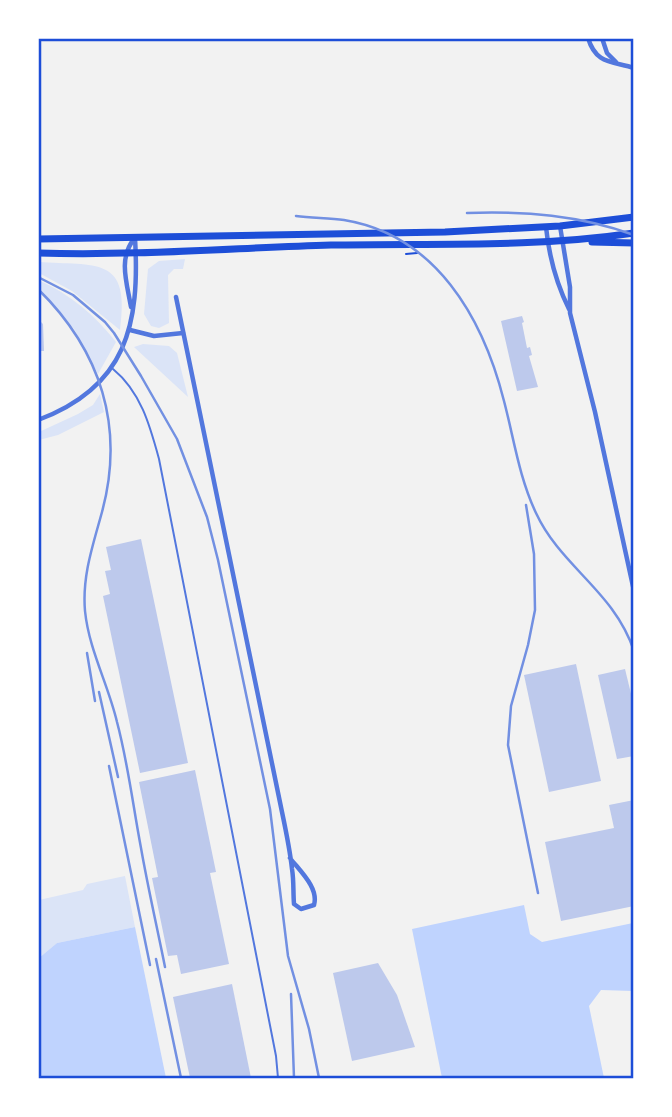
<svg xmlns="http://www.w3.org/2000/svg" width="672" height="1117" font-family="Georgia,serif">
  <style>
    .green { fill: #dbe4f7 }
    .water { fill: #bfd3fe }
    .building { fill: #bdc9ec }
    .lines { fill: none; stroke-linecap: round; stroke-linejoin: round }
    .path { stroke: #1d4ed8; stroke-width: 2 }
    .service { stroke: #5277de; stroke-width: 2 }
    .minor { stroke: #5277de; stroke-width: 4.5 }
    .primary { stroke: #1d4ed8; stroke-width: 7 }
    .rail { stroke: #7290e2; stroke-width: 2.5 }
    .neatline { fill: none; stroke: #1d4ed8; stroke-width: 2.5 }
  </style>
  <rect width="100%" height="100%" fill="#f2f2f2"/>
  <!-- green -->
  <g class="green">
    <path d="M185,259L183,269H174L168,275L169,323L159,328L151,326L144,314L148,269L159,261Z"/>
    <path d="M38,262C96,266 131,255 120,330L72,291L39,273Z"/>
    <path d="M38,280C70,294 95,315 116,342L98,374L74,329L39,287Z"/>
    <path d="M143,344L169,346L177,353L188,397L134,347Z"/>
    <path d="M100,394L104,412L58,435L39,440V432L78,414L93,405Z"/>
    <path d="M125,876L135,927L57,943L39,958V900L83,890L87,884Z"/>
  </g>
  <!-- water -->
  <g class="water">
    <path d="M524,905L530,934L542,942L633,923V991L601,990L589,1006L604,1078H442L412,929Z"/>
    <path d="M135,927L166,1078H39V958L57,943Z"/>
  </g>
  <!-- building -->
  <g class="building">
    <path d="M522,316L524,322L522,323L527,348L530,347L532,355L529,356L538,387L517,391L501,321Z"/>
    <path d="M38,319L43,324L44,351H38Z"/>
    <path d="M141,539L188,763L140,773L103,596L110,594L105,571L111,570L106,547Z"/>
    <path d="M576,664L601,781L549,792L524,675Z"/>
    <path d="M625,669L634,706V756L617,759L598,675Z"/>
    <path d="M195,770L216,872L210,873L229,964L181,974L177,955L168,956L152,878L158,877L139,782Z"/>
    <path d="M634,800V906L561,921L545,842L614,828L609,805Z"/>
    <path d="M378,963L397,995L415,1047L352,1061L333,973Z"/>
    <path d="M232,984L251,1078H190L173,997Z"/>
  </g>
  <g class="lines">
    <!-- path -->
    <path class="path" d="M406,254L417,253"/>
    <!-- service -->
    <path class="service" d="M113,369C141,392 150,426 159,459L276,1056L278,1078"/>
    <!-- minor -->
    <g class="minor">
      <path d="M588,38C596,64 611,61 634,68"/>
      <path d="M602,38L607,53L616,62"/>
      <path d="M560,226L570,287V313L595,412L634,591"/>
      <path d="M546,227C549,256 556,283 569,309"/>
      <path d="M176,297L282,812C286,831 290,850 292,869C294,881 293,892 294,904L301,909L314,905C319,888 300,871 290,858"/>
      <path d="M131,307C127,283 118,259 134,239"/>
      <path d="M130,330L154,336L183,333"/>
      <path d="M38,420C127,387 140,324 135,238"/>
    </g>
    <!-- primary -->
    <g class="primary">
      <path d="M38,239L445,232L560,226L634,217"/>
      <path d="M592,242L634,243"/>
      <path d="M38,253C136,256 233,248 331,245C432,243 533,248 634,233"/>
    </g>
    <!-- rail -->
    <g class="rail">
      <path d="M467,213C525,211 579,215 634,235"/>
      <path d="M296,216C312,218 329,218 344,220C436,235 483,318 504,401C514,439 519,477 536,513C561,567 614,591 634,651"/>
      <path d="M38,277L73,295L105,322L114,333L141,376L177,439L207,517L218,560L270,809L288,956L309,1029L319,1078"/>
      <path d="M38,289C101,351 125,427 102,512C93,545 82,576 85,611C89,650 108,684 117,722C128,763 133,806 141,848C148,888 157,927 165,967"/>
      <path d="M526,505L534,554L535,610L528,645L511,706L508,745L538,893"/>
      <path d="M87,653L95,701"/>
      <path d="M99,692L118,777"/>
      <path d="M109,766L150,965"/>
      <path d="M156,959L181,1078"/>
      <path d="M291,994L294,1078"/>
    </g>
  </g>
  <!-- border -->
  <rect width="672" height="1117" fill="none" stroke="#ffffff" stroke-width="80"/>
  <rect x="40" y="40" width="592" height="1037" class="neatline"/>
</svg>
